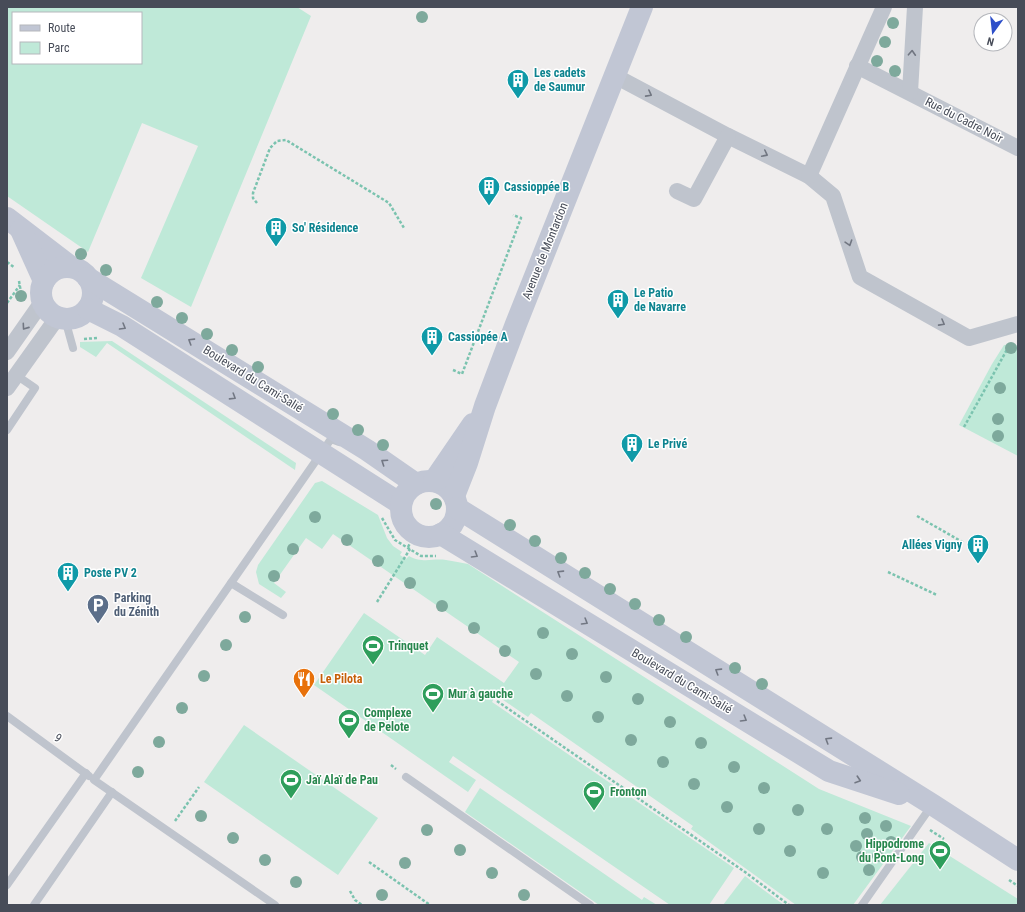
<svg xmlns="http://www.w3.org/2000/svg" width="1025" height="912" font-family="'Roboto Condensed',sans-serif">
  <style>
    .green { fill: #bfe9d8; fill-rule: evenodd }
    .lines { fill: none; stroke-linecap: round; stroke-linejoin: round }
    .path { stroke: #7bc3af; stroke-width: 2.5; stroke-dasharray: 3 2; stroke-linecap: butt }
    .lane { stroke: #bfc4cd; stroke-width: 8 }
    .street { stroke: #bfc4cd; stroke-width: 16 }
    .secondary { stroke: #c1c6d4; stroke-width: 22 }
    .tree { fill: #7ea99c }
    .oneway { stroke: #717681 }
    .oneway2 { stroke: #727783 }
    .labels { text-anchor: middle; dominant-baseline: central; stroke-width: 3; stroke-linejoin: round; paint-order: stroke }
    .culture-label { font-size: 12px; font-weight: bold; fill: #0d838f; stroke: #fff; text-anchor: start }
    .street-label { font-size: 12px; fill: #474c58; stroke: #fff }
    .service-label { font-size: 12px; font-weight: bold; fill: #4e5e75; stroke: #fff; text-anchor: start }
    .leisure-label { font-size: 12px; font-weight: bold; fill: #27864d; stroke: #fff; text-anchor: start }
    .food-label { font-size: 12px; font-weight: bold; fill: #c56008; stroke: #fff; text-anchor: start }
  </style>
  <rect width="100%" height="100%" fill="#efeded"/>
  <!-- green -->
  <g class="green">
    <path d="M7,7H297L311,16L191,307L141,278L198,146L142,123L88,252L7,196ZM13,13H141V63H13Z"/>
    <path d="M112,341L296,463L295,470L107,343L96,357L80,347V342Z"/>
    <path d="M1014,344L1018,346V456L959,425L992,364L1004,345Z"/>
    <path d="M322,481L378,515L387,538L393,546L402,552L400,555L406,559L409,556C424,564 432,558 446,560C454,561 461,563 468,564L819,789L911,826L853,905H796L691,829L693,826L531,713L528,717L496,695L492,702L734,868L709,905H670L453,756L449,762L476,780L468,792L314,685L364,613L425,655L437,637L504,683L519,662L333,534L322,549L306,538L274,583L286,592L281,598L259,584L256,572L258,565L315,483Z"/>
    <path d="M244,725L378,818L338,875L204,782Z"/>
    <path d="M480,788L642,900L644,897L657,905H599L465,812Z"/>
    <path d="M929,843L1018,899V905H880Z"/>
    <path d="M745,876L784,905H723Z"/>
  </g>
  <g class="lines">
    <!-- path -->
    <g class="path">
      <path d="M257,203L253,198V193L270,148L277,141L286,140L389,203L404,228"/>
      <path d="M7,262L15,268"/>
      <path d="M19,281L22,298"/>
      <path d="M7,303L20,285"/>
      <path d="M84,339L97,338"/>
      <path d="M453,370L462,374L521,218L513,215"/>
      <path d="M964,427L1009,346"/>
      <path d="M917,516L964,543"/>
      <path d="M382,518L395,540L421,556H436"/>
      <path d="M408,547L415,534"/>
      <path d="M888,572L937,595"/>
      <path d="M377,602L410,549"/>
      <path d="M497,701L745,872L789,905"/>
      <path d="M391,765L396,769"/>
      <path d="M175,821L199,787"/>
      <path d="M930,830L944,839"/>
      <path d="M369,862L430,905"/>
      <path d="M1009,880L1018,886"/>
      <path d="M350,891L355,900L362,905"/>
    </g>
    <!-- lane -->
    <g class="lane">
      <path d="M65,319L73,348"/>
      <path d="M7,430L35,388L16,375"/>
      <path d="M231,583L283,615"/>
      <path d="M7,716L89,776"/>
      <path d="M406,777L590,905"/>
      <path d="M7,885L86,773"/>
      <path d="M34,905L112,792"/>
      <path d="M275,905L94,780L331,439L339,442"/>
      <path d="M862,905L932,805"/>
    </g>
    <!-- street -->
    <g class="street">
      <path d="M857,66L1018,148"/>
      <path d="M615,76L728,136L809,176L833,196L860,277L969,338L1018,324"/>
      <path d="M910,92L915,7"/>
      <path d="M809,176L884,7"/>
      <path d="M677,191L694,199L728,136"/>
      <path d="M7,352L42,302"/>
      <path d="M7,388L57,318"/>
    </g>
    <!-- secondary -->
    <g class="secondary">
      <path d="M7,218L71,267"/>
      <path d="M21,230L44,281"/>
      <circle cx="67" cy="293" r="26"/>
      <path d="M88,278L367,450L416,484"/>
      <path d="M88,309L122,326L401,504"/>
      <circle cx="429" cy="509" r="28"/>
      <path d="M434,481L473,424"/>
      <path d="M454,496L467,463L485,406L516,324L642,7"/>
      <path d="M457,508L933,805L1018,860"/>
      <path d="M441,534L829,771L899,794"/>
    </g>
  </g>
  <!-- trees -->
  <g class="tree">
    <circle cx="422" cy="17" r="6"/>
    <circle cx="893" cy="23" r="6"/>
    <circle cx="885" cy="42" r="6"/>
    <circle cx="877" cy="61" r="6"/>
    <circle cx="895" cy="71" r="6"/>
    <circle cx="81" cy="254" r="6"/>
    <circle cx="106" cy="270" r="6"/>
    <circle cx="21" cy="296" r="6"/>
    <circle cx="157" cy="302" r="6"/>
    <circle cx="182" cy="318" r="6"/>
    <circle cx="207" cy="334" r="6"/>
    <circle cx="1011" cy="348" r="6"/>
    <circle cx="232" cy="350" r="6"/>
    <circle cx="258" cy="367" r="6"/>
    <circle cx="1000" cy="388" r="6"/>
    <circle cx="333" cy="414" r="6"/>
    <circle cx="998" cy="419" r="6"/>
    <circle cx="358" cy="430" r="6"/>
    <circle cx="998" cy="436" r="6"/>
    <circle cx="383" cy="445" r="6"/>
    <circle cx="436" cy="504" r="6"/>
    <circle cx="315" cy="517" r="6"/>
    <circle cx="510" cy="525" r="6"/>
    <circle cx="347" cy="540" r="6"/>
    <circle cx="535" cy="541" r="6"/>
    <circle cx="293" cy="549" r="6"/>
    <circle cx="561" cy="558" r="6"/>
    <circle cx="378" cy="561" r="6"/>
    <circle cx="585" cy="573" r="6"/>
    <circle cx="274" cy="576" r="6"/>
    <circle cx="410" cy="583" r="6"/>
    <circle cx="610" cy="589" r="6"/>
    <circle cx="635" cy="604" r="6"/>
    <circle cx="442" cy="606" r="6"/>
    <circle cx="245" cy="617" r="6"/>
    <circle cx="659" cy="620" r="6"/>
    <circle cx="474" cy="628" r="6"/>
    <circle cx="543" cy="633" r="6"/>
    <circle cx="686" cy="637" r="6"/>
    <circle cx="226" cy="645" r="6"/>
    <circle cx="505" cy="651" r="6"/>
    <circle cx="572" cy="654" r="6"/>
    <circle cx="735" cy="668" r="6"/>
    <circle cx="536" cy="674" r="6"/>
    <circle cx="204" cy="676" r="6"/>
    <circle cx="606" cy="677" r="6"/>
    <circle cx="762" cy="684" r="6"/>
    <circle cx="567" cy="696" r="6"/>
    <circle cx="638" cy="699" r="6"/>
    <circle cx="182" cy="708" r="6"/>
    <circle cx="598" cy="717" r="6"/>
    <circle cx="670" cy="722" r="6"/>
    <circle cx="631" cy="740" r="6"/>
    <circle cx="159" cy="742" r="6"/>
    <circle cx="701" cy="743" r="6"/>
    <circle cx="663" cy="762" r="6"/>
    <circle cx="734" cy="767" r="6"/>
    <circle cx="138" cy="772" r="6"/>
    <circle cx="694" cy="784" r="6"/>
    <circle cx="764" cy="788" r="6"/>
    <circle cx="727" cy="807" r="6"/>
    <circle cx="798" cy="810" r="6"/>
    <circle cx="201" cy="816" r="6"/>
    <circle cx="865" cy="818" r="6"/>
    <circle cx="886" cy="826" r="6"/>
    <circle cx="759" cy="829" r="6"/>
    <circle cx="827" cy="829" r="6"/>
    <circle cx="427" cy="830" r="6"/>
    <circle cx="867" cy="834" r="6"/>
    <circle cx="233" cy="838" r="6"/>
    <circle cx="891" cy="842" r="6"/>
    <circle cx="856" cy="846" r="6"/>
    <circle cx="460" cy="850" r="6"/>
    <circle cx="790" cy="851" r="6"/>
    <circle cx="878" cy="856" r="6"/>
    <circle cx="862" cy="857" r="6"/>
    <circle cx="265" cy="860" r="6"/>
    <circle cx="405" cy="863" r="6"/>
    <circle cx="869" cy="870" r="6"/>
    <circle cx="492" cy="873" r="6"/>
    <circle cx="823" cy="873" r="6"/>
    <circle cx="296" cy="882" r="6"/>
    <circle cx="382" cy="895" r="6"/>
    <circle cx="524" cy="895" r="6"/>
  </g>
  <!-- one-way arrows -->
  <defs><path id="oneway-chevron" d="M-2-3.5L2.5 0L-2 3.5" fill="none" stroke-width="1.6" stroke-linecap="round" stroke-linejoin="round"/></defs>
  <g class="oneway">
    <use href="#oneway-chevron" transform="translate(912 53) rotate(-87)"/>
    <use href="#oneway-chevron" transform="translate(649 94) rotate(28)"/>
    <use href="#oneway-chevron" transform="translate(765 154) rotate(27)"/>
    <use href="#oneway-chevron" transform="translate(849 243) rotate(72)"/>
    <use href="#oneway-chevron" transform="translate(942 323) rotate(29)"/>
    <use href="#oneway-chevron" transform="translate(25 327) rotate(125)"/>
  </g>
  <g class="oneway2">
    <use href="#oneway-chevron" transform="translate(123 327) rotate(30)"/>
    <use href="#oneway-chevron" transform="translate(191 341) rotate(-148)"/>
    <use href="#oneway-chevron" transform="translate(233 397) rotate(32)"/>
    <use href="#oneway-chevron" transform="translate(384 462) rotate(-146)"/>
    <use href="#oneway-chevron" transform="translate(475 555) rotate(31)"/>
    <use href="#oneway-chevron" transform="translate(560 573) rotate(-148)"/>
    <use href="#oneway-chevron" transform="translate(585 622) rotate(31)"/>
    <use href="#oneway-chevron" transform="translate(718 671) rotate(-148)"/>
    <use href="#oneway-chevron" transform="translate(744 719) rotate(31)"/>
    <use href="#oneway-chevron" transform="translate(828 740) rotate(-148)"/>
    <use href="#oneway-chevron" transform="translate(858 780) rotate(18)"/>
  </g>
  <!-- icons -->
  <defs>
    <g id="building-pin" transform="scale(1.15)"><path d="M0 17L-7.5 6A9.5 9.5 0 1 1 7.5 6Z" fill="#0f9aa8" stroke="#fff"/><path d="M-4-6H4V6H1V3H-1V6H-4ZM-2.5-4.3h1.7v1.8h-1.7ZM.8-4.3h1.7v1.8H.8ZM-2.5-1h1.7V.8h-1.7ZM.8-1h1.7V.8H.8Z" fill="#fff"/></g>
    <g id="parking-pin" transform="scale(1.15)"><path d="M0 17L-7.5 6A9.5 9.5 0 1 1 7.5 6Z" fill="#5c6f8a" stroke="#fff"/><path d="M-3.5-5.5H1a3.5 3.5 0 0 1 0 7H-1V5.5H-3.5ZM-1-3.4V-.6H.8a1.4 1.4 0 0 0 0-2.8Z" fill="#fff"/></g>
    <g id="stadium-pin" transform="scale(1.15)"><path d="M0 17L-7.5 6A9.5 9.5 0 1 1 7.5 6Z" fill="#2e9e5b" stroke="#fff"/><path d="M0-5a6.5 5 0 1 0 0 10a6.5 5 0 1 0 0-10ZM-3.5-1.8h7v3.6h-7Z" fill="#fff"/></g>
    <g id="restaurant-pin" transform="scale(1.15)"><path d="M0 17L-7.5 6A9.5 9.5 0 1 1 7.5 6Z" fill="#e8710a" stroke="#fff"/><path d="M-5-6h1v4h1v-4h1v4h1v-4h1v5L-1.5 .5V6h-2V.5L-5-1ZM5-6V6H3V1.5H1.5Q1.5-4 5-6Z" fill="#fff"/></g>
  </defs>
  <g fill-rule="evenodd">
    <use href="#building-pin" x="518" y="80"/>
    <use href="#building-pin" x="489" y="187"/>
    <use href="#building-pin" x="276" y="228"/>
    <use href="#building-pin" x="618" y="300"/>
    <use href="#building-pin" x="432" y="337"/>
    <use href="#building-pin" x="632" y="444"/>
    <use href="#building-pin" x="978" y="545"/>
    <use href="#building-pin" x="68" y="573"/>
    <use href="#parking-pin" x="98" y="605"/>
    <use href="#stadium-pin" x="373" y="646"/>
    <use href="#restaurant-pin" x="304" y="679"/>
    <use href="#stadium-pin" x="433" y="694"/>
    <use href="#stadium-pin" x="349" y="720"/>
    <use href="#stadium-pin" x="291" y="780"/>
    <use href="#stadium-pin" x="594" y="792"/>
    <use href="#stadium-pin" x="940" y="851"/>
  </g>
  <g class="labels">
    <!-- culture labels -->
    <g class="culture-label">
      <text x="534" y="73">Les cadets<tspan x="534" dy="14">de Saumur</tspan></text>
      <text x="504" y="187">Cassioppée B</text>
      <text x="292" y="228">So' Résidence</text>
      <text x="634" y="293">Le Patio<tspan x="634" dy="14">de Navarre</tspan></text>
      <text x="448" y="337">Cassiopée A</text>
      <text x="648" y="444">Le Privé</text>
      <text x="962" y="545" text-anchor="end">Allées Vigny</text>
      <text x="84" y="573">Poste PV 2</text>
    </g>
    <!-- street labels -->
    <g class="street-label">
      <text transform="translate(964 120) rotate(27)">Rue du Cadre Noir</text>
      <text transform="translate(545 251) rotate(-68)">Avenue de Montardon</text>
      <text transform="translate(253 379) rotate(32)">Boulevard du Cami-Salié</text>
      <text transform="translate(682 681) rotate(31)">Boulevard du Cami-Salié</text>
      <text transform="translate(58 738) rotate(36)">9</text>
    </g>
    <!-- service labels -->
    <g class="service-label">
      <text x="114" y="598">Parking<tspan x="114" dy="14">du Zénith</tspan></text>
    </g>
    <!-- leisure labels -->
    <g class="leisure-label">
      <text x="388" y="646">Trinquet</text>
      <text x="448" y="694">Mur à gauche</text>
      <text x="364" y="713">Complexe<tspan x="364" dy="14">de Pelote</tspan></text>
      <text x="306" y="780">Jaï Alaï de Pau</text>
      <text x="610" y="792">Fronton</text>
      <text x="924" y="844" text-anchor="end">Hippodrome<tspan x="924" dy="14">du Pont-Long</tspan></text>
    </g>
    <!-- food labels -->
    <g class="food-label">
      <text x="320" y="679">Le Pilota</text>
    </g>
  </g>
  <!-- border -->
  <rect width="1025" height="912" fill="none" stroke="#474c58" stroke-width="16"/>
  <!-- legend -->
  <rect x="12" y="12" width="130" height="52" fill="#ffffff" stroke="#b5b7bc"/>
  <rect x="20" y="25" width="20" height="6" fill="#c1c6d4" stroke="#b5b7bc"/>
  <text x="48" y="32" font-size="12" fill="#474c58">Route</text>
  <rect x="20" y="42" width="20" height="12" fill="#bfe9d8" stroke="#b5b7bc"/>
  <text x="48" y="52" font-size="12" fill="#474c58">Parc</text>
  <!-- north arrow -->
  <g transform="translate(993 32) rotate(195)"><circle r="19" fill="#ffffff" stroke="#b5b7bc"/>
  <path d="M0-3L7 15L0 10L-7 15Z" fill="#2d4fc9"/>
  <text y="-6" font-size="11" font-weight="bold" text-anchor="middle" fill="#474c58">N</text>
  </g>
</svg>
